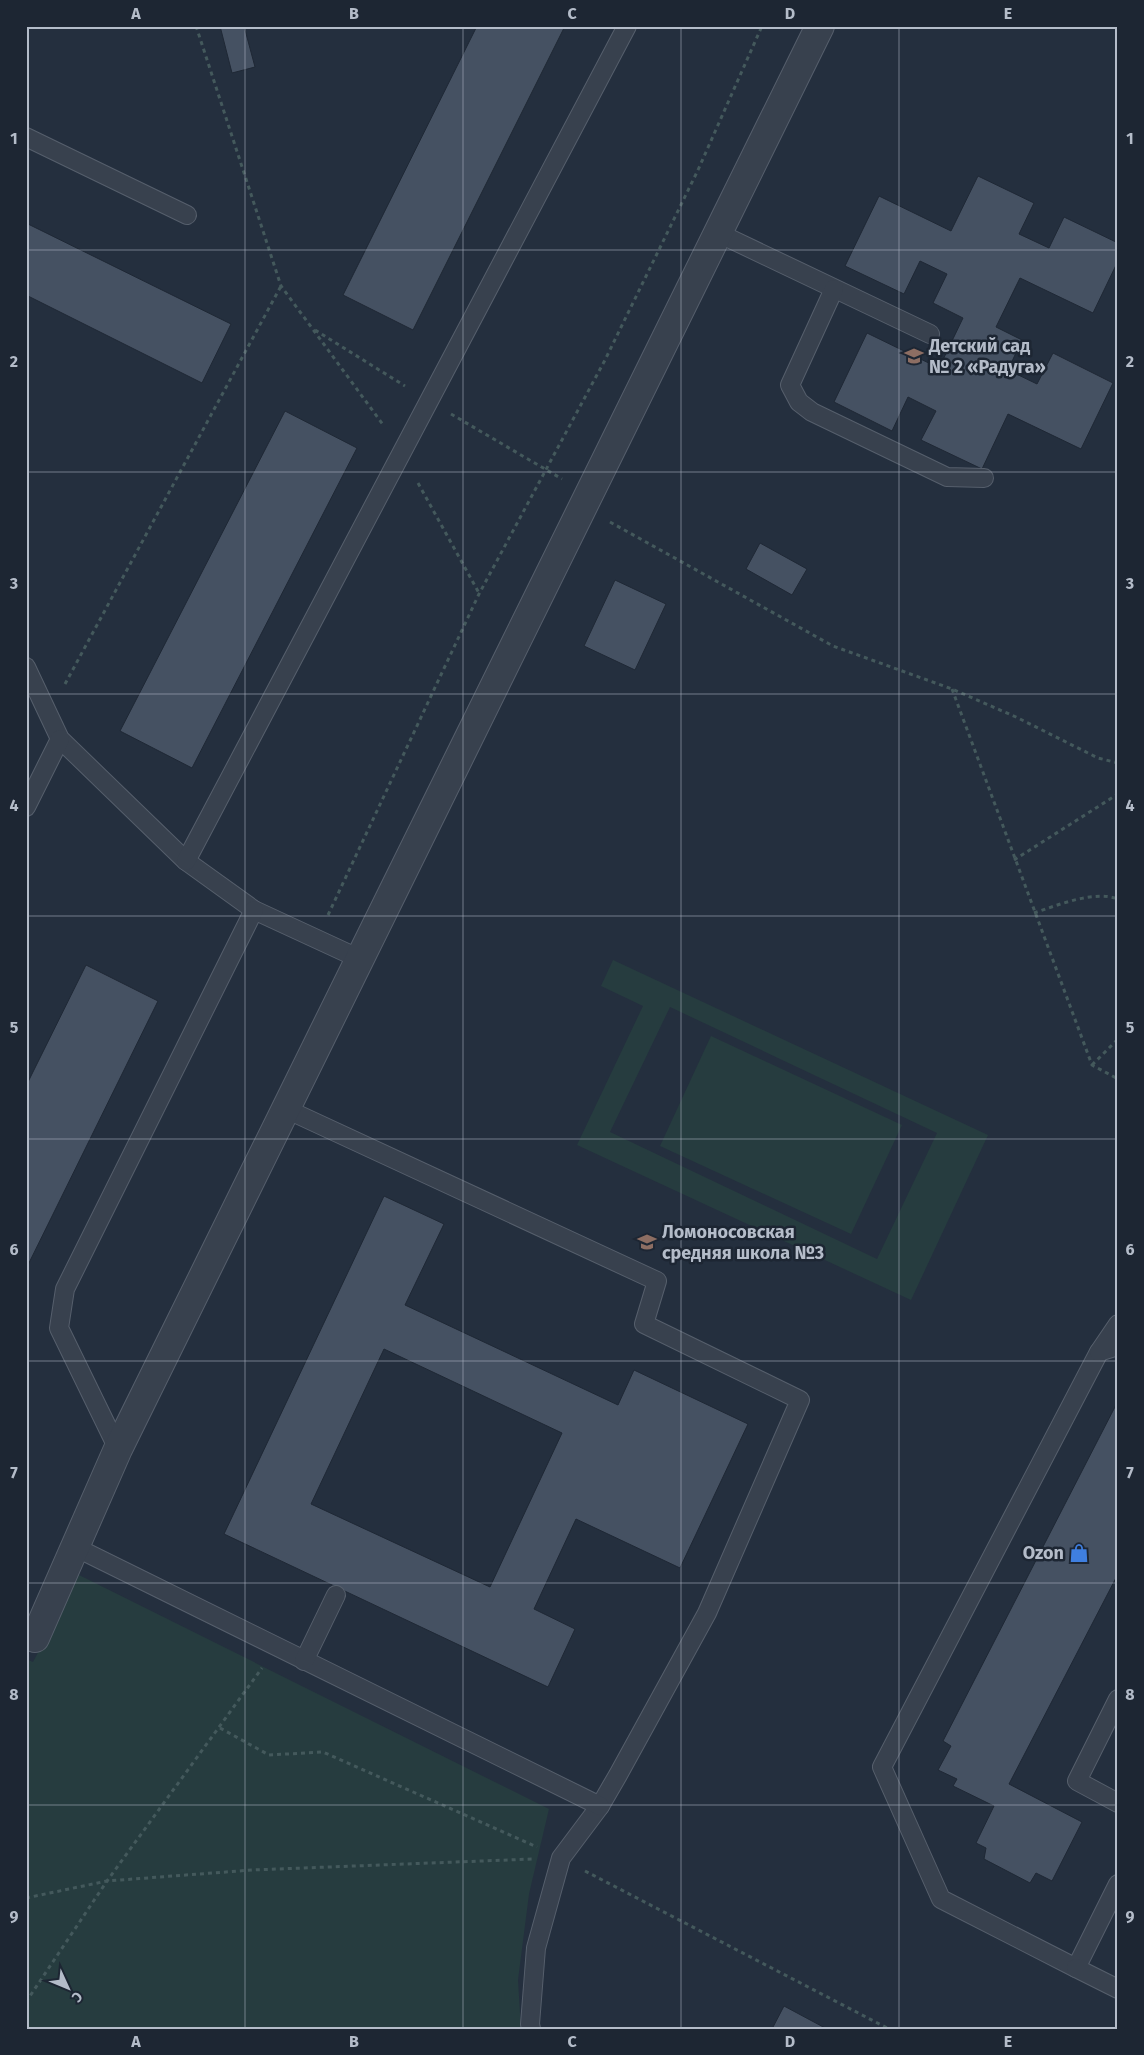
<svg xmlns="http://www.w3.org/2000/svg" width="1144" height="2055" font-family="'Fira Sans',sans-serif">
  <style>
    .green { fill: #263c3f; fill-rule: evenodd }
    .building { fill: #455162; stroke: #1f2835; fill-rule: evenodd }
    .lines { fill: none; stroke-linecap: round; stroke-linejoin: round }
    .lane-casing { stroke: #565f6c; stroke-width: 20 }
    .street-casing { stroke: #565f6c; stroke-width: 30 }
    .path { stroke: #44595c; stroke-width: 3; stroke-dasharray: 4 4; stroke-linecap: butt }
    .lane { stroke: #38414e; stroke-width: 18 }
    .street { stroke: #38414e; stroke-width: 28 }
    .grid { fill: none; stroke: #b4bcc9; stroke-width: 1; stroke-opacity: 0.55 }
    .labels { text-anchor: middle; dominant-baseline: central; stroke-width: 5; stroke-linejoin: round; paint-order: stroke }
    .poi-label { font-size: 18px; font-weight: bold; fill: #b4bcc9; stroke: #1d2633; text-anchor: start }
    .neatline { fill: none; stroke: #b4bcc9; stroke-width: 2 }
    .grid-label { font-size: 16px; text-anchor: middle; font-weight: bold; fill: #b4bcc9 }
  </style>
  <rect width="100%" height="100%" fill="#242f3e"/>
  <!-- green -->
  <g class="green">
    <path d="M613,960L988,1135L911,1300L577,1145L643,1006L601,986ZM670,1007L937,1133L877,1259L610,1132Z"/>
    <path d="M711,1036L902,1125L851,1234L660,1146Z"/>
    <path d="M79,1575L549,1809L529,1894L518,1980L521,2029H26V1659L33,1662Z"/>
  </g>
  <!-- building -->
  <g class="building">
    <path d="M220,26H244L255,67L232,73Z"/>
    <path d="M477,26H565L413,330L343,295Z"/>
    <path d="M978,176L1034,203L1019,234L1049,248L1064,217L1118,243V261L1093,313L1020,278L996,327L1022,340L1008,370L1037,384L1053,353L1113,383L1081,449L1008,414L982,469L921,440L936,411L908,397L892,431L834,402L867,333L939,368L963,318L933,303L947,274L920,261L904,294L845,266L879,196L951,231Z"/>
    <path d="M26,223L231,324L202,383L26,295Z"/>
    <path d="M285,411L357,448L192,768L120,731Z"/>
    <path d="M760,543L807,569L792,595L746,569Z"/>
    <path d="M615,580L666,604L635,670L584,646Z"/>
    <path d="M86,965L158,1001L26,1269V1086Z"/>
    <path d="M384,1196L444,1224L405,1305L618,1405L634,1370L748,1424L680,1568L576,1519L534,1609L575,1629L548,1687L224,1534ZM384,1349L562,1433L490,1587L311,1504Z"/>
    <path d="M1118,1401V1574L1009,1784L1082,1822L1052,1881L1036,1873L1030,1883L984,1859L986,1848L976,1843L994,1806L953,1786L957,1779L938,1770L951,1746L943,1741Z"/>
    <path d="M784,2006L827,2029H772Z"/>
  </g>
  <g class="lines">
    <!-- lane casing -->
    <g class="lane-casing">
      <g id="lane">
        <path d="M26,137L187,215"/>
        <path d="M718,233L930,334"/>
        <path d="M834,289L790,385L799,402L812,412L947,477L984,478"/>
        <path d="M26,667L60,739L186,861L254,910L360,959"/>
        <path d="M26,807L60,739"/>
        <path d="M186,861L627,26"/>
        <path d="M286,1109L657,1281L644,1324L800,1400L707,1613L618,1775L600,1806L561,1858L536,1948L530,2024L531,2029"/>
        <path d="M1118,1346L1099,1352L882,1767L941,1899L1076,1968L1118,1884"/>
        <path d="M1099,1352L1118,1324"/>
        <path d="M118,1449L59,1328L65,1289L254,910"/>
        <path d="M75,1547L600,1806"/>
        <path d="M304,1661L336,1595"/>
        <path d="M1118,1699L1077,1781L1118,1803"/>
        <path d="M1076,1968L1118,1989"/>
      </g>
    </g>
    <!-- street casing -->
    <g class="street-casing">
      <path id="street" d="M26,1634L35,1638L118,1449L820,26"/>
    </g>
    <!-- path -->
    <g class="path">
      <path d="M196,26L281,286L384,426"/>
      <path d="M315,330L405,386"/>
      <path d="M451,414L562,479"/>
      <path d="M418,483L479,593"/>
      <path d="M610,522L833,646L952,689L1016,717L1098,758L1118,763"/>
      <path d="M65,684L281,286"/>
      <path d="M952,689L1092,1065L1118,1079"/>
      <path d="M1014,860L1118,794"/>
      <path d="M1034,913C1058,905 1094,890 1118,899"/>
      <path d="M328,915L479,594L605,360L698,170L762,26"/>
      <path d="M1092,1065L1118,1039"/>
      <path d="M220,1728L269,1755L323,1752L537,1847"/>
      <path d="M585,1871L889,2029"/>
      <path d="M26,1898L107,1881L252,1870L533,1859"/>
      <path d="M26,2002L107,1881L262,1668"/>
    </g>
    <!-- lane -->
    <use href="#lane" class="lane"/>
    <!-- street -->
    <use href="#street" class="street"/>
  </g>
  <!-- grid -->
  <path class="grid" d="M245,26V2029M463,26V2029M681,26V2029M899,26V2029M26,250H1118M26,472H1118M26,694H1118M26,916H1118M26,1139H1118M26,1361H1118M26,1583H1118M26,1805H1118"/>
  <!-- icons -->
  <defs>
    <g id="school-bare" transform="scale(1.5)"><path d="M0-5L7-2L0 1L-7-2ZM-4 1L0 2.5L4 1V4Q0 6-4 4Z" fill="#8d6e63" stroke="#1d2633" stroke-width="2.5" paint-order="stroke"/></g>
    <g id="shop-bare" transform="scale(1.5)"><path d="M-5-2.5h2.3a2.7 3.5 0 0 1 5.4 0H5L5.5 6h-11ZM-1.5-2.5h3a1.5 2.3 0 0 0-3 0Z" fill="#3f7fe0" stroke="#1d2633" stroke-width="2.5" paint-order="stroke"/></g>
  </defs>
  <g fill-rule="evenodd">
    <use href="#school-bare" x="914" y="356"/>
    <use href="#school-bare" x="647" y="1242"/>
    <use href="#shop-bare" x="1079" y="1553"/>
  </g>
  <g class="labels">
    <!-- poi labels -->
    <g class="poi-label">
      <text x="929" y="346">Детский сад<tspan x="929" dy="21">№ 2 «Радуга»</tspan></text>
      <text x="662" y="1232">Ломоносовская<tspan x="662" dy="21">средняя школа №3</tspan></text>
      <text x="1064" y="1553" text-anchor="end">Ozon</text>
    </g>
  </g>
  <!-- border -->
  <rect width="1144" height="2055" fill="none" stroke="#1d2633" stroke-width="55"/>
  <!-- north arrow -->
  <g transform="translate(68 1988) rotate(134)" stroke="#1d2633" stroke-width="4" paint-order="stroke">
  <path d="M0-4L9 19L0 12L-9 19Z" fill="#b4bcc9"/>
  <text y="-8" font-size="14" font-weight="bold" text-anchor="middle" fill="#b4bcc9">С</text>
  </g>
  <rect x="28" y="28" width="1088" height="2000" class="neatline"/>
  <g class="grid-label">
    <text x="136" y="19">A</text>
    <text x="354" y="19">B</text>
    <text x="572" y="19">C</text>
    <text x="790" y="19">D</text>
    <text x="1008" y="19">E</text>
    <text x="14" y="144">1</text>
    <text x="1130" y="144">1</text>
    <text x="14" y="367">2</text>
    <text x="1130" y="367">2</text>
    <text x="14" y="589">3</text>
    <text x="1130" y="589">3</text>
    <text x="14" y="811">4</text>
    <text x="1130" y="811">4</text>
    <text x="14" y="1033">5</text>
    <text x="1130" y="1033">5</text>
    <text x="14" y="1255">6</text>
    <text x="1130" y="1255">6</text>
    <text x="14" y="1478">7</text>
    <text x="1130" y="1478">7</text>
    <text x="14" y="1700">8</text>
    <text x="1130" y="1700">8</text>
    <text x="14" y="1922">9</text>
    <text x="1130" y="1922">9</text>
    <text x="136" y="2047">A</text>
    <text x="354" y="2047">B</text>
    <text x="572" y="2047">C</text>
    <text x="790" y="2047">D</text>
    <text x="1008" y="2047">E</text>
  </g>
</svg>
